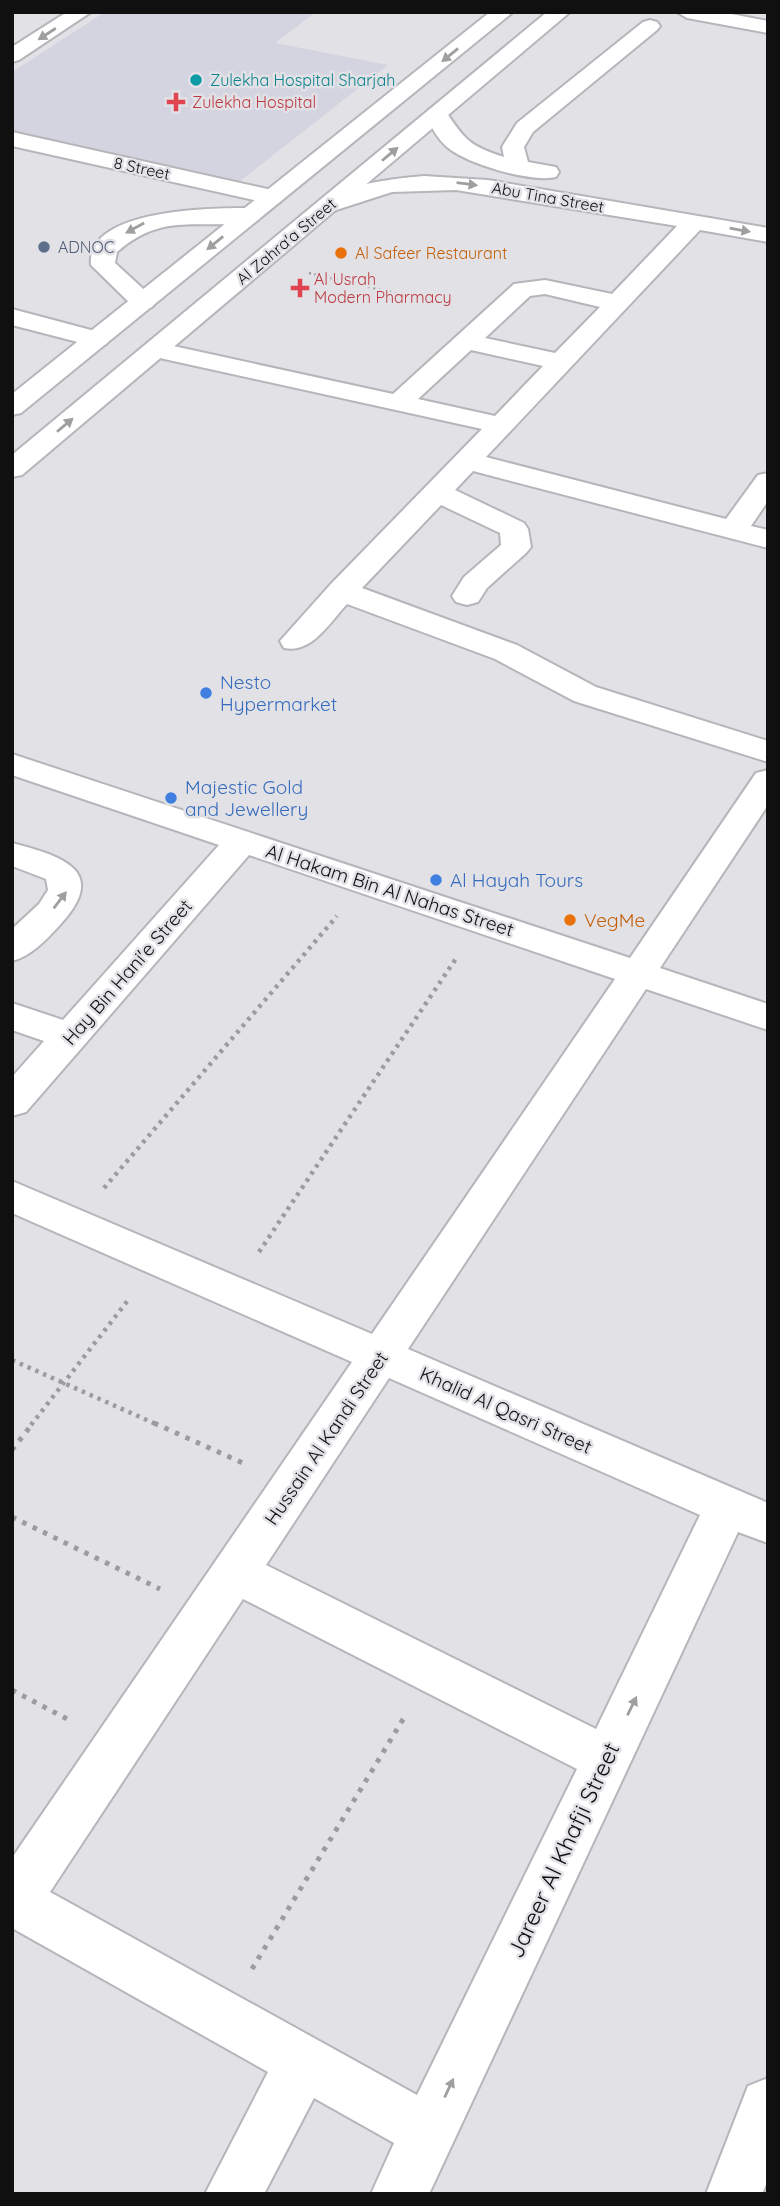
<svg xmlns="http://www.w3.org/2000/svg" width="780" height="2206" font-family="Quicksand,sans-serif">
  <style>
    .built { fill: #d3d4e0 }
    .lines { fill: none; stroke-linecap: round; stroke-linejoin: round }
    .minor-casing { stroke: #b5b5ba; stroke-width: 4 }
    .major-casing { stroke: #b5b5ba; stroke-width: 4 }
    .path-far2 { stroke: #9c9ca0; stroke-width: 2.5; stroke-dasharray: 2 3.5; stroke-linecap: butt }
    .path-far1 { stroke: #9c9ca0; stroke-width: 4.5; stroke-dasharray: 3.5 5; stroke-linecap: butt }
    .path { stroke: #9c9ca0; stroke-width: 5; stroke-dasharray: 4.5 7; stroke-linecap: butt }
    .minor { fill: #fff; fill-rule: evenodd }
    .major { fill: #fff; fill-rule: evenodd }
    .oneway { fill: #9f9fa0 }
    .culture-dot { fill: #0f9aa8; stroke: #e1e1e6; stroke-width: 2.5 }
    .health-dot { fill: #e0444e; stroke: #e1e1e6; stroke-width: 2.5 }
    .service-dot { fill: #5c6f8a; stroke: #e1e1e6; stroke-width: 2.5 }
    .food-dot { fill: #e8710a; stroke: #e1e1e6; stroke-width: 2.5 }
    .shop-dot { fill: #3f7fe0; stroke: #e1e1e6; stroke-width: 2.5 }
    .labels { text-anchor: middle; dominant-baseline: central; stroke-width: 5; stroke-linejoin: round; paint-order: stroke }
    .far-culture-label { font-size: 16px; fill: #0d838f; stroke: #e1e1e6; text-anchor: start }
    .far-health-label { font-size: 16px; fill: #be3a42; stroke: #e1e1e6; text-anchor: start }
    .far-street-label { font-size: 16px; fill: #101011; stroke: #e1e1e6 }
    .far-service-label { font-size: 16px; fill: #4e5e75; stroke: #e1e1e6; text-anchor: start }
    .far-food-label { font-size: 16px; fill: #c56008; stroke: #e1e1e6; text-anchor: start }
    .shop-label { font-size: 19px; fill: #366cbe; stroke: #e1e1e6; text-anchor: start }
    .street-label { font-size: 19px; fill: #101011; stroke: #e1e1e6 }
    .food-label { font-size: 19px; fill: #c56008; stroke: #e1e1e6; text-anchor: start }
    .near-street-label { font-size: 23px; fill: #101011; stroke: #e1e1e6 }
  </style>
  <rect width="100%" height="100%" fill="#e1e1e6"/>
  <!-- built -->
  <path class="built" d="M105,12H316L275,43L388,65L239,182L12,132V72Z"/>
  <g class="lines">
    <!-- minor casing -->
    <g class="minor-casing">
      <g id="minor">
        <path d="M67,12H91L19,60L12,62V47Z"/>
        <path d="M677,12H721L768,21V33L687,18Z"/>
        <path d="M650,20L657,22L660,26L657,30L533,132L524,147L528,162L556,167L559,172L556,177C531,183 467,164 447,147C437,138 431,127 426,115L429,110H445C464,139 469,146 504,157L502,147L517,123L643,22Z"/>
        <path d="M12,132L272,190L280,192L284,197L280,202L272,204L12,146Z"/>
        <path d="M424,176L488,180L768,228V242L700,230L486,457L726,519L758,475L768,473V501L751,526L768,530V548L473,471L455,490L524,523L528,529L531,547L526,553L487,588L478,602L467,605L456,602L452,596L464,577L501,545L500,533L441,505L362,588L517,645L596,687L768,741V762L574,701L495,659L347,604C330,622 312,654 284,648L280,641L330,585L482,429L146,355L142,350L146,345L155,342L393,394L514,284L545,280L612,294L677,226L456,190L392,192L330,212L322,210L318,205C332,185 400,178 424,176ZM545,294L600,307L555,353L485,338L530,296ZM471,350L543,366L495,416L418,399Z"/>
        <path d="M250,208L258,210L262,215L258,220C205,233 167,208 117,252L115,263L152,297L156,302L152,307L143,310L134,307L91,265C85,208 215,208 250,208Z"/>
        <path d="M12,309L106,334L110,339L106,344L97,347L12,325Z"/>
        <path d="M12,754L630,958L756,773L768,770V805L660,968L768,1004V1030L646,989L408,1349L768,1503V1543L738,1532L429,2194H371L394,2143L314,2098L264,2194H205L268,2072L12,1928V1858L352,1362L12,1213V1181L372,1334L615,979L249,855L26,1112L12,1116V1077L44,1041L12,1030V1003L63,1020L219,845L12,775ZM389,1378L700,1515L596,1729L266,1565ZM243,1599L577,1769L417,2095L50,1892Z"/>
        <path d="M12,843C62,856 111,871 59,926C46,940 31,956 12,961V929L39,904L48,890L46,879L12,866Z"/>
        <path d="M768,2078V2180L762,2194H706L748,2086Z"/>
      </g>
    </g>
    <!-- major casing -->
    <g class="major-casing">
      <g id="major">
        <path d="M490,12H513L21,413L12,415V394Z"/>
        <path d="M547,12H570L22,475L12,477V455Z"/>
      </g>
    </g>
    <!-- path-far2 -->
    <path class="path-far2" d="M309,273L447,305"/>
    <!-- path-far1 -->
    <g class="path-far1">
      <path d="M104,1188L337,916"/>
      <path d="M259,1252L457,957"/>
      <path d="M12,1360L158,1425"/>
      <path d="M31,1425L129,1299"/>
    </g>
    <!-- path -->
    <g class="path">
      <path d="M154,1423L245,1464"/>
      <path d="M12,1450L33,1423"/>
      <path d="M12,1517L160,1589"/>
      <path d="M12,1690L69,1720"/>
      <path d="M252,1969L405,1716"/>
    </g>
    <!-- minor -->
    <use href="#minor" class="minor"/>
    <!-- major -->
    <use href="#major" class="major"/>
  </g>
  <!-- one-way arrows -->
  <defs><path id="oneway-solid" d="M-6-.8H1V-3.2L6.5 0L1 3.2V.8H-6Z" transform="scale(1.75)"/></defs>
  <g class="oneway">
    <use href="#oneway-solid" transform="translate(47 34) rotate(147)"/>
    <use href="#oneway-solid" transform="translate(450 55) rotate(141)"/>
    <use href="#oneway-solid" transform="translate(390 154) rotate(-40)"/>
    <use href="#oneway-solid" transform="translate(467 184) rotate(7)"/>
    <use href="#oneway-solid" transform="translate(135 228) rotate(151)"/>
    <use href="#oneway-solid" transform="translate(740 230) rotate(10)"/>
    <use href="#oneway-solid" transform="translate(215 243) rotate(141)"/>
    <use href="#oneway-solid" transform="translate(65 425) rotate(-40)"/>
    <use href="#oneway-solid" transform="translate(60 900) rotate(-53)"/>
    <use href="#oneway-solid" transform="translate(632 1706) rotate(-64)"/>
    <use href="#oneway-solid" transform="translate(449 2088) rotate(-65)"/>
  </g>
  <!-- markers -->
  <circle class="culture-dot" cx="196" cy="80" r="7"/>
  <g class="health-dot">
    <path d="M172.5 91.5h7v7h7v7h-7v7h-7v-7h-7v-7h7z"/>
    <path d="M296.5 277.5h7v7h7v7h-7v7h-7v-7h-7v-7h7z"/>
  </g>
  <circle class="service-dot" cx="44" cy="247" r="7"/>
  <g class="food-dot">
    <circle cx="341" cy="253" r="7"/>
    <circle cx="570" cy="920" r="7"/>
  </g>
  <g class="shop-dot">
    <circle cx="206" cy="693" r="7"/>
    <circle cx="171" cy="798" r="7"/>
    <circle cx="436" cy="880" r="7"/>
  </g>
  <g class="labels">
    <!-- far-culture labels -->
    <g class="far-culture-label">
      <text x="210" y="80">Zulekha Hospital Sharjah</text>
    </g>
    <!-- far-health labels -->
    <g class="far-health-label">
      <text x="192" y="102">Zulekha Hospital</text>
      <text x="314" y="279">Al Usrah<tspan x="314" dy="18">Modern Pharmacy</tspan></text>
    </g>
    <!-- far-street labels -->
    <g class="far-street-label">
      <text transform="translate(142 168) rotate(12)">8 Street</text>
      <text transform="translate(548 197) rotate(10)">Abu Tina Street</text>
      <text transform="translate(286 241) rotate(-40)">Al Zahra'a Street</text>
    </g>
    <!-- far-service labels -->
    <g class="far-service-label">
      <text x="58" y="247">ADNOC</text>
    </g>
    <!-- far-food labels -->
    <g class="far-food-label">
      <text x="355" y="253">Al Safeer Restaurant</text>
    </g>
    <!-- shop labels -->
    <g class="shop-label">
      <text x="220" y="682">Nesto<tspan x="220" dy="22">Hypermarket</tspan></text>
      <text x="185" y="787">Majestic Gold<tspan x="185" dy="22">and Jewellery</tspan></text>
      <text x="450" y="880">Al Hayah Tours</text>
    </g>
    <!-- street labels -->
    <g class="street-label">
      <text transform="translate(390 890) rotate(18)">Al Hakam Bin Al Nahas Street</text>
      <text transform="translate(127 972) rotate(-49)">Hay Bin Hani'e Street</text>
      <text transform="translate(506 1410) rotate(24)">Khalid Al Qasri Street</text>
      <text transform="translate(326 1438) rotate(-56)">Hussain Al Kandi Street</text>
    </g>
    <!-- food labels -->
    <g class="food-label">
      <text x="584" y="920">VegMe</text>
    </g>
    <!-- near-street labels -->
    <g class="near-street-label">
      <text transform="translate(563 1850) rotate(-65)">Jareer Al Khafji Street</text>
    </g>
  </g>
  <!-- border -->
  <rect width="780" height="2206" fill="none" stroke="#101011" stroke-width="28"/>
</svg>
